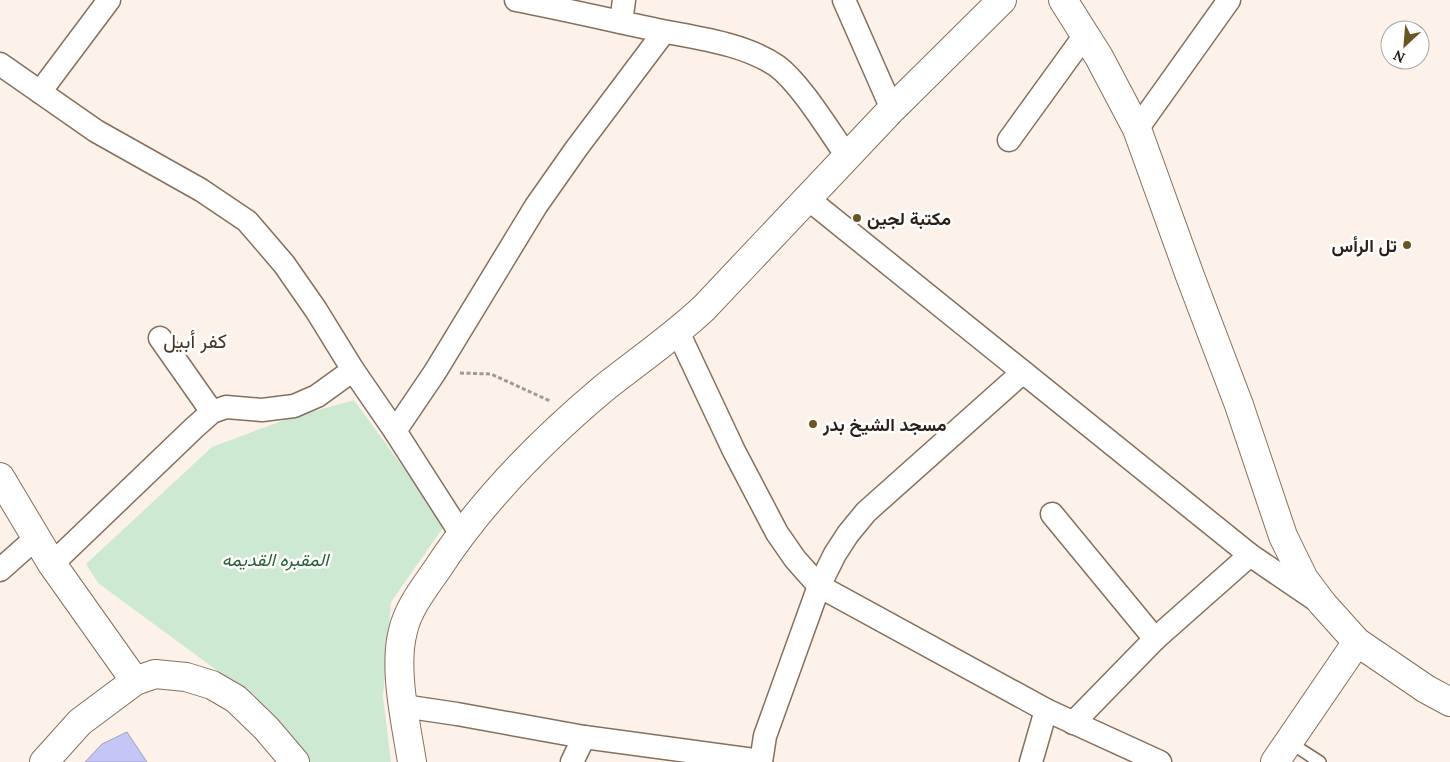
<svg xmlns="http://www.w3.org/2000/svg" width="1450" height="762" font-family="Lora,Vazirmatn,serif">
  <style>
    .green { fill: #cee9d2 }
    .building { fill: #c5c6f5; stroke: #a1a2be }
    .lines { fill: none; stroke-linecap: round; stroke-linejoin: round }
    .service-casing { stroke: #856f5c; stroke-width: 14 }
    .minor-casing { stroke: #856f5c; stroke-width: 25 }
    .tertiary-casing { stroke: #856f5c; stroke-width: 30 }
    .path { stroke: #a29990; stroke-width: 3; stroke-dasharray: 4 2.5; stroke-linecap: butt }
    .service { stroke: #fff; stroke-width: 11 }
    .minor { stroke: #fff; stroke-width: 22 }
    .tertiary { stroke: #fff; stroke-width: 28 }
    .poi-dot { fill: #685523; stroke: #fff; stroke-width: 2 }
    .labels { text-anchor: middle; dominant-baseline: central; stroke-width: 5; stroke-linejoin: round; paint-order: stroke }
    .poi-label { font-size: 18px; font-weight: bold; fill: #281f17; stroke: #fff; text-anchor: start }
    .park-label { font-size: 18px; font-style: italic; fill: #266135; stroke: #fff }
    .quarter-label { font-size: 20px; fill: #473321; stroke: #fff }
  </style>
  <rect width="100%" height="100%" fill="#fcf2e9"/>
  <!-- green -->
  <path class="green" d="M354,400L445,525L391,602L383,697L391,762H309L271,717L238,686L98,583L86,564L212,447L287,419Z"/>
  <!-- building -->
  <path class="building" d="M127,732L147,762H85L102,744Z"/>
  <g class="lines">
    <!-- service casing -->
    <g class="service-casing">
      <path id="service" d="M1289,742L1320,762"/>
    </g>
    <!-- minor casing -->
    <g class="minor-casing">
      <g id="minor">
        <path d="M516,0C563,9 610,20 657,30C696,38 743,43 777,66C801,84 829,131 847,156"/>
        <path d="M844,0L892,109"/>
        <path d="M621,22L624,0"/>
        <path d="M0,64L96,131L201,190L247,221L284,264L316,310L353,370L395,431L461,534"/>
        <path d="M40,92L109,0"/>
        <path d="M1137,129L1229,0"/>
        <path d="M1009,140L1085,35"/>
        <path d="M807,198L1250,555L1316,600"/>
        <path d="M678,332L734,451L777,533L795,559L819,586L1046,710L1160,762"/>
        <path d="M160,338L212,412"/>
        <path d="M395,431L435,372L536,206L576,149L664,32"/>
        <path d="M1052,514L1155,639"/>
        <path d="M52,564L195,427L212,412L226,407L262,410L294,406L317,396L353,370"/>
        <path d="M0,570L36,538"/>
        <path d="M403,706L457,714L584,737L761,761"/>
        <path d="M1073,723L1155,639L1250,555"/>
        <path d="M572,762L584,737"/>
        <path d="M761,762L765,736L819,586L835,554L848,534L866,512L1023,372"/>
        <path d="M1031,762L1046,710"/>
      </g>
    </g>
    <!-- tertiary casing -->
    <g class="tertiary-casing">
      <g id="tertiary">
        <path d="M1063,0L1099,57L1137,129L1190,276L1239,405L1283,536L1304,579L1322,603L1357,642L1426,689L1450,702"/>
        <path d="M0,477L52,564L135,681"/>
        <path d="M44,762L80,722L135,681L155,674L186,677L212,685L236,699L266,728L295,762"/>
        <path d="M412,762C406,724 393,668 403,631C408,608 425,587 438,568C483,499 541,441 604,388C638,361 672,338 704,308L892,109L1002,0"/>
        <path d="M1275,762L1357,642"/>
      </g>
    </g>
    <!-- path -->
    <path class="path" d="M460,373L491,374L550,401"/>
    <!-- service -->
    <use href="#service" class="service"/>
    <!-- minor -->
    <use href="#minor" class="minor"/>
    <!-- tertiary -->
    <use href="#tertiary" class="tertiary"/>
  </g>
  <!-- markers -->
  <g class="poi-dot">
    <circle cx="857" cy="218" r="5"/>
    <circle cx="1407" cy="245" r="5"/>
    <circle cx="813" cy="424" r="5"/>
  </g>
  <g class="labels">
    <!-- poi labels -->
    <g class="poi-label">
      <text x="867" y="218">مكتبة لجين</text>
      <text x="1397" y="245" text-anchor="end">تل الرأس</text>
      <text x="823" y="424">مسجد الشيخ بدر</text>
    </g>
    <!-- park labels -->
    <g class="park-label">
      <text x="275" y="559">المقبره القديمه</text>
    </g>
    <!-- quarter labels -->
    <g class="quarter-label">
      <text x="195" y="340">كفر أبيل</text>
    </g>
  </g>
  <!-- north arrow -->
  <g transform="translate(1405 45) rotate(206)"><circle r="24" fill="#ffffff" stroke="#a9a5a2"/>
  <path d="M0-4L9 19L0 12L-9 19Z" fill="#685523"/>
  <text y="-8" font-size="14" font-weight="bold" text-anchor="middle" fill="#281f17">N</text>
  </g>
</svg>
